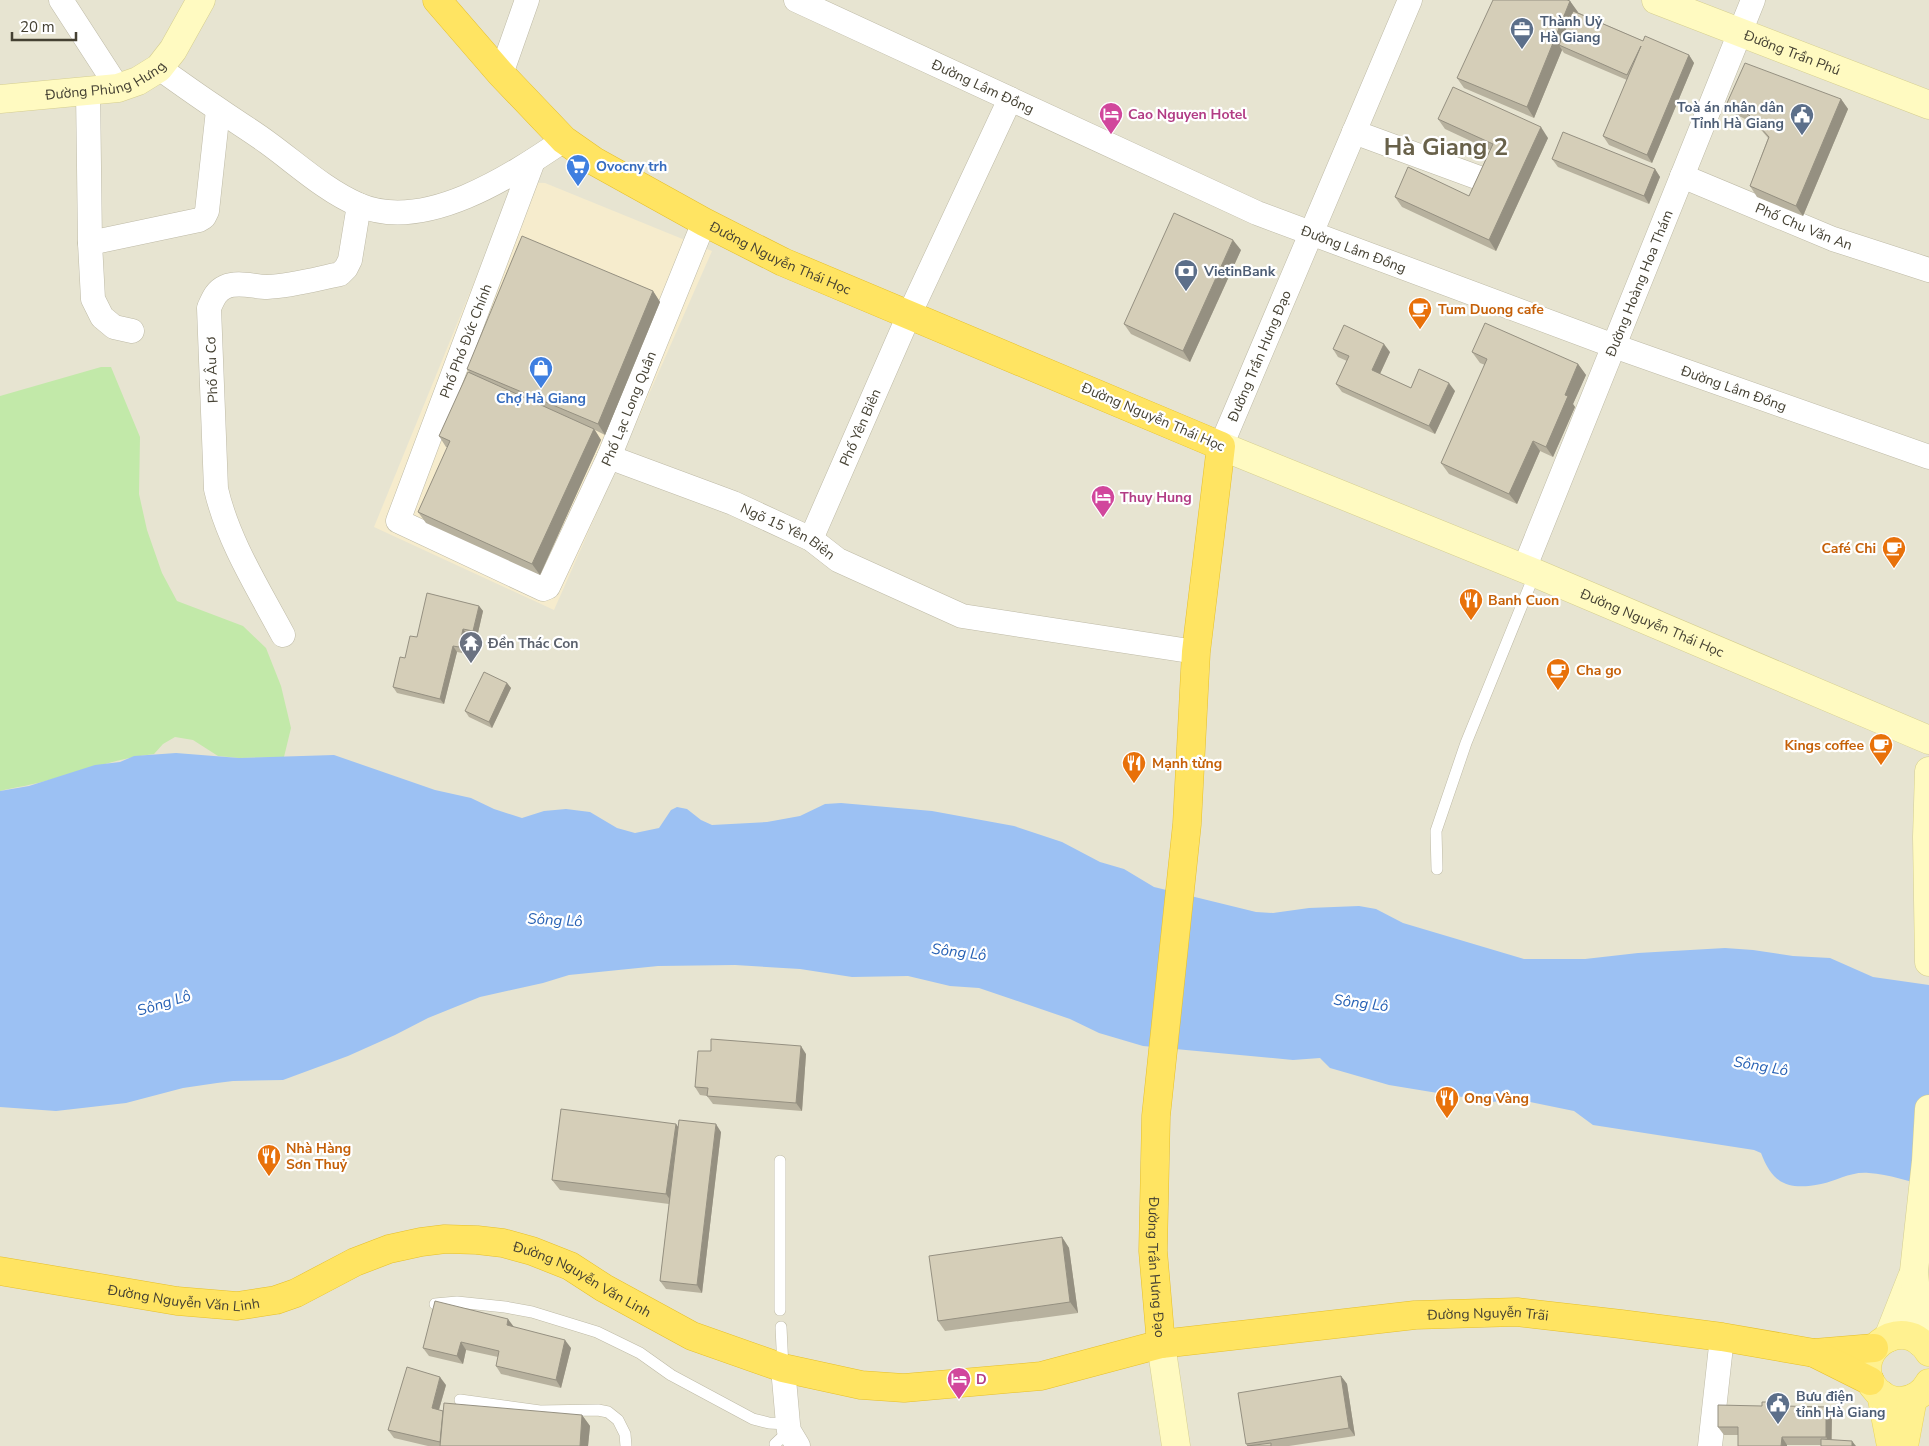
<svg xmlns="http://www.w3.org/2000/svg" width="1929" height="1446" font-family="'Nunito Sans',sans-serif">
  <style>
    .residential { fill: #e7e4d1 }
    .commercial { fill: #f6eccd }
    .green { fill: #c2e9a9 }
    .water { fill: #9cc1f3 }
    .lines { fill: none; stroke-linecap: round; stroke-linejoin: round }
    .lane-casing { stroke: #bebaa6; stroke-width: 12 }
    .street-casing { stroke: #bebaa6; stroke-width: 25 }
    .secondary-casing { stroke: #d5ce90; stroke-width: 29 }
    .primary-casing { stroke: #e9d55b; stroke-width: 29 }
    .highway-casing { stroke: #e5bf2b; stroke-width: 29 }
    .lane { stroke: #fff; stroke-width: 11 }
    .street { stroke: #fff; stroke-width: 24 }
    .secondary { stroke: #fffac1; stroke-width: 28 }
    .primary { stroke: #fff190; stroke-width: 28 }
    .highway { stroke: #ffe462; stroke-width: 28 }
    .wall { fill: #b7b19e }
    .shaded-wall { fill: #959081 }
    .building { fill: #d5ceb8; stroke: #959081 }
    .labels { text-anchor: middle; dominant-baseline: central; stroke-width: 4.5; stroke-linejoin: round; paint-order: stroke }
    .service-label { font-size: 14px; font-weight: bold; fill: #4e5e75; stroke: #fff; text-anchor: start }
    .street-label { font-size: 14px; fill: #454133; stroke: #fff }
    .hotel-label { font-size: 14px; font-weight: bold; fill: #b23c85; stroke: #fff; text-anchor: start }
    .shop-label { font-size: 14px; font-weight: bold; fill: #366cbe; stroke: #fff; text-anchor: start }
    .food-label { font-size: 14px; font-weight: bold; fill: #c56008; stroke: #fff; text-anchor: start }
    .worship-label { font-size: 14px; font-weight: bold; fill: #5b616d; stroke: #fff; text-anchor: start }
    .water-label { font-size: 15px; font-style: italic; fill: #2862b5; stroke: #fff }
    .town-label { font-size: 24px; font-weight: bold; fill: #68614a; stroke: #fff }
  </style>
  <rect width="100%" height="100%" fill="#f3f0e3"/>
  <!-- residential -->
  <rect class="residential" x="0" y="0" width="1929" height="1446"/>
  <!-- commercial -->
  <path class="commercial" d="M515,182L545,183L712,251L554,610L374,527Z"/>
  <!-- green -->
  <path class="green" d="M101,367H111L140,437L139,494L147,530L162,573L177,601L243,626L266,648L281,686L291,728L284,757L239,758L218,756L193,740L175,737L163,744L154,754C118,758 84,771 49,780C33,785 16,787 0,791V396Z"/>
  <!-- water -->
  <path class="water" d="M176,753L239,758L334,755L435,790L471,798L494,809L522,818L544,811L566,809L590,812L617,828L635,833L659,828L671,810L677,807L687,809L701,820L712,825L767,822L800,816L825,804L841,803L932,811L1014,826L1062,842L1100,862L1124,869L1154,887L1256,912L1273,913L1309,908L1359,906L1376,909L1403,923L1524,959H1585L1638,953L1725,948L1753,950L1793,956L1830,958L1873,977L1929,985V1186C1910,1182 1889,1174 1869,1173C1851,1171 1837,1181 1821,1184C1788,1191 1772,1183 1761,1153L1754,1150L1593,1125L1574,1111L1515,1099L1485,1103L1468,1098L1389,1085L1330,1068L1320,1058L1293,1060L1143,1046L1099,1033L1070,1019L979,988L950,986L908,976L852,977L800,969L735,965L658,966L569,975L543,983L480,997L428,1018L395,1035L348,1056L283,1080L233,1081L217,1083L183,1088L126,1103L56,1111L0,1107V791L29,786L95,765L120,762L134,756Z"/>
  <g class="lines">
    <!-- lane casing -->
    <g class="lane-casing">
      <g id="lane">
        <path d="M1437,869L1436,831L1466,743L1535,573"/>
        <path d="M435,1304L457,1302L505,1307L532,1312L597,1332L640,1353L671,1375L753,1419L769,1423L788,1424"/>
        <path d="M780,1310V1161"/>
        <path d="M781,1327L783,1368"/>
        <path d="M460,1400L540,1411L598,1410L608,1412L618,1420L625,1434L626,1446"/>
        <path d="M775,1444L789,1431"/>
      </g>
    </g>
    <!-- street casing -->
    <g class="street-casing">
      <g id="street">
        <path d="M61,0L118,88"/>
        <path id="s1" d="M796,0L1257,213L1614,346L1929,457"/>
        <path d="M159,68C179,82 198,96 218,109C235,121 252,131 268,143C297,164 326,191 359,205C425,233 511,176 564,140"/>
        <path d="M501,74L527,0"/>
        <path d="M88,91L90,243L93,299L102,317L114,327L132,331"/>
        <path d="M1354,132L1482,179"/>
        <path id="s2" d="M533,161L398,521L543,589L548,587L609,457L704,222"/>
        <path id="s3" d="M1682,176L1833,239L1929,270"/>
        <path d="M90,243L199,220L204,217L207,211L218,110"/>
        <path id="s4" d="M1221,446L1410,0"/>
        <path id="s5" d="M609,457L733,503L811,539L838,560L962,616L1196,652"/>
        <path id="s6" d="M811,539L909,315L1010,99"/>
        <path id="s7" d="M1524,569L1753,0"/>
        <path d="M283,635C258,588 228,541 216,489L209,308C213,299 216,291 225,287C238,281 254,287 267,287C292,286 316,279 340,274L346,268L350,260L359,205"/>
        <path d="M783,1368L788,1424L789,1431L798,1446"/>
        <path d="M1710,1446L1722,1337"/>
      </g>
    </g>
    <!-- secondary casing -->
    <g class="secondary-casing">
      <g id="secondary">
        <path id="s8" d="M1656,0L1929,105"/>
        <path id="s9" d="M0,99L118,88L138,81L159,68L173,50L201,0"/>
        <path id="s10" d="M1221,446L1535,573L1929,740"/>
        <path d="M1929,771L1927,837L1929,962"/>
        <path d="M1888,1338L1912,1277"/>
        <path d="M1920,1342L1914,1271L1926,1161L1929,1109"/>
        <path d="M1161,1344L1176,1446"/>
      </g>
    </g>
    <!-- primary casing -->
    <g class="primary-casing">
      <g id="primary">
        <path d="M1929,1352C1902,1309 1844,1357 1877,1391C1883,1397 1892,1401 1901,1401C1913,1400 1923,1394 1929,1383"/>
        <path d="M1881,1394L1891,1446"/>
        <path d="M1904,1446L1913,1398"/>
      </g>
    </g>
    <!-- highway casing -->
    <g class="highway-casing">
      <g id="highway">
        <path id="s11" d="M437,0L501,74L564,140L594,161L704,222L783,262L1221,446L1196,652L1187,824L1156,1116L1153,1251L1161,1344"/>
        <path id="s12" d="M0,1271L177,1301L237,1306L276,1300L296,1293L355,1262L389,1249L421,1242L445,1239L477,1240L503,1243L532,1251L570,1266L604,1288L692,1336L783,1368L861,1385L904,1388L1041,1376L1161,1344L1415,1315L1517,1312L1621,1324L1722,1337L1814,1353L1874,1348"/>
        <path d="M1814,1353L1870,1381"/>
      </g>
    </g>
    <!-- lane -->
    <use href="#lane" class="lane"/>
    <!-- street -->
    <use href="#street" class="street"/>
    <!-- secondary -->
    <use href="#secondary" class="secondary"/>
    <!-- primary -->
    <use href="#primary" class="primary"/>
    <!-- highway -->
    <use href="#highway" class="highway"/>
  </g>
  <!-- wall -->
  <g class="wall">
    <path d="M1570,1L1577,12L1643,41L1689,55L1694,63L1652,163L1609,145L1603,136L1627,80L1564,53L1562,50L1534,118L1464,88L1457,78Z"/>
    <path d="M1841,99L1848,109L1803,216L1757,197L1750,186L1768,138L1757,125L1735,114L1727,103Z"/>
    <path d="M1438,119L1548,138L1496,251L1402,207L1395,197L1469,196L1490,150L1445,129Z"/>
    <path d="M1552,159L1655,169L1660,177L1649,204L1558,167Z"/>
    <path d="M1241,250L1190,362L1131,334L1124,324Z"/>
    <path d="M653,291L660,302L605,435L595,430L601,440L540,575L426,523L418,512L448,447H446L439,436L469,372L467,369Z"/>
    <path d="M1333,349L1390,352L1380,374L1411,388L1455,391L1435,434L1342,392L1336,384L1347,361L1338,357Z"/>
    <path d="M1472,352L1578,364L1586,375L1573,404L1575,407L1553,457L1540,451L1517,504L1449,474L1441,463L1485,365L1480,363Z"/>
    <path d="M479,606L483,611L477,637L467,634L462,653L457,652L444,704L397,693L393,687L405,658L417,637Z"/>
    <path d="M507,683L511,688L492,728L469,717L465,711Z"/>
    <path d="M711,1051L806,1054L802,1111L713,1104L707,1096L700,1095L695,1087Z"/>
    <path d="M676,1124L678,1127L721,1132L702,1293L666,1289L660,1281L669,1204L560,1190L552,1180Z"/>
    <path d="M1062,1237L1069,1248L1078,1313L945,1331L938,1321Z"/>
    <path d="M514,1327L571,1348L561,1388L501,1374L496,1366L498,1357L466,1350L463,1364L429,1356L423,1348Z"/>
    <path d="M1341,1376L1347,1384L1355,1436L1289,1446H1247H1248L1246,1444Z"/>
    <path d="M446,1385L439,1410L443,1411L582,1415L590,1426L588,1446H428L394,1438L388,1430Z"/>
    <path d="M1788,1406L1832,1415V1440L1821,1445H1787L1738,1435H1724L1718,1427Z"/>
  </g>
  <!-- shaded-wall -->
  <g class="shaded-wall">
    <path d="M1570,1L1578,12L1563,47L1559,45L1562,50L1534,118L1527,107Z"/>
    <path d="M1689,55L1694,63L1652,163L1647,155Z"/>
    <path d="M1841,99L1848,109L1803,216L1796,206Z"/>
    <path d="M1541,127L1548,138L1496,251L1489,240Z"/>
    <path d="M1655,169L1660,177L1649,204L1644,196Z"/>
    <path d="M1233,240L1241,250L1190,362L1183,351Z"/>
    <path d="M653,291L660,302L605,435L598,424Z"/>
    <path d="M1384,344L1390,352L1378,378L1372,370Z"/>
    <path d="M1578,364L1586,375L1573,404L1575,407L1553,457L1546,447L1565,395Z"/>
    <path d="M1449,383L1455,391L1435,434L1429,426Z"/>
    <path d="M594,429L601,440L540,575L532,564Z"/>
    <path d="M1533,441L1540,451L1517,504L1509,494Z"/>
    <path d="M479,606L483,611L477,637L473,631Z"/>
    <path d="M463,629L467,634L462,653L459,647Z"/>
    <path d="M453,646L457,652L444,704L440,699Z"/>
    <path d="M507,683L511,688L492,728L489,722Z"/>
    <path d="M801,1046L806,1054L802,1111L796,1103Z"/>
    <path d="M676,1124L683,1134L674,1205L666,1194Z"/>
    <path d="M716,1124L721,1132L702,1293L697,1285Z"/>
    <path d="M1062,1237L1069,1248L1078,1313L1070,1302Z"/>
    <path d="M508,1319L514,1327L512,1333L507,1325Z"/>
    <path d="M565,1340L571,1348L561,1388L556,1380Z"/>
    <path d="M461,1342L466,1350L463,1364L457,1356Z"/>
    <path d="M1341,1376L1347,1384L1355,1436L1349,1428Z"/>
    <path d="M440,1377L446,1385L437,1416L432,1408Z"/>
    <path d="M1826,1407L1832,1415L1831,1445L1826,1437Z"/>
    <path d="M582,1415L590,1426L588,1446H580Z"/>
    <path d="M1782,1437L1787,1445V1446H1781Z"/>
    <path d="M1852,1441L1856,1446H1852Z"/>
  </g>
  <!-- building -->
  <g class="building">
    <path d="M1493,0H1567L1570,1L1527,107L1457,78Z"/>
    <path d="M1573,11L1643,41L1645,36L1689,55L1647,155L1603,136L1641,46L1627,75L1559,45Z"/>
    <path d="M1745,63L1841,99L1796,206L1750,186L1769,137L1749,115L1727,103Z"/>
    <path d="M1453,87L1541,127L1489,240L1395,197L1408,167L1469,196L1493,144L1438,119Z"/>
    <path d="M1563,132L1655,169L1644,196L1552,159Z"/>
    <path d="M1174,213L1233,240L1183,351L1124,324Z"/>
    <path d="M522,236L653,291L598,424L467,369Z"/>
    <path d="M1485,323L1578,364L1565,395L1568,396L1546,447L1533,441L1509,494L1441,463L1487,359L1472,352Z"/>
    <path d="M1344,325L1384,344L1372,370L1411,388L1419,369L1449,383L1429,426L1336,384L1349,356L1333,349Z"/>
    <path d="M468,372L594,429L532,564L418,512L450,441L439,436Z"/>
    <path d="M427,593L479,606L473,631L463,629L459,647L453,646L440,699L393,687L400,657L405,658L410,636L417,637Z"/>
    <path d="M484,672L507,683L489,722L465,711Z"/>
    <path d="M711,1039L801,1046L796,1103L707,1096L708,1088L695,1087L698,1051H711Z"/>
    <path d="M561,1109L676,1124L666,1194L552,1180Z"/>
    <path d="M679,1120L716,1124L697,1285L660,1281Z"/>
    <path d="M1062,1237L1070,1302L938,1321L929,1256Z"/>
    <path d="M435,1301L508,1319L507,1325L565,1340L556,1380L496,1366L499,1351L461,1342L457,1356L423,1348Z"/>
    <path d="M407,1367L440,1377L432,1408L443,1411L440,1442L388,1430Z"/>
    <path d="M1341,1376L1349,1428L1246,1444L1238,1393Z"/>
    <path d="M1762,1402H1785V1406L1826,1407V1437H1782L1781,1446H1738V1427H1718V1405L1762,1406Z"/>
    <path d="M444,1403L582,1415L580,1446H440Z"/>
    <path d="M1821,1439L1852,1441V1446H1821Z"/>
    <path d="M1271,1443V1446H1247Z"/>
  </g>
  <!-- icons -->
  <defs>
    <g id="office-pin" transform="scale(1.25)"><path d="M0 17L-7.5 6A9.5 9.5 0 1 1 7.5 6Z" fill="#5c6f8a" stroke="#fff"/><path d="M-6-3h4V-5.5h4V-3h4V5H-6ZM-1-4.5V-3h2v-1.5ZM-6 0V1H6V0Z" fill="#fff"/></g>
    <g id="hotel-pin" transform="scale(1.25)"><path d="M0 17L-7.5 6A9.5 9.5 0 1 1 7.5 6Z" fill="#d1479c" stroke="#fff"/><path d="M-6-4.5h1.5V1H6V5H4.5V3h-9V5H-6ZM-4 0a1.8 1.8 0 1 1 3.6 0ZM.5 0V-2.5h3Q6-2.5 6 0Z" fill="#fff"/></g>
    <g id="civic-pin" transform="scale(1.25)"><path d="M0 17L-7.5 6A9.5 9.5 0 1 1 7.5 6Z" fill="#5c6f8a" stroke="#fff"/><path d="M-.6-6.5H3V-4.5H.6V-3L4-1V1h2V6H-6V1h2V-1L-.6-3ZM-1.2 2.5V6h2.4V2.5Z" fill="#fff"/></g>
    <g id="supermarket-pin" transform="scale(1.25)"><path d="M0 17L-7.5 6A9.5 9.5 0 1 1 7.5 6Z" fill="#3f7fe0" stroke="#fff"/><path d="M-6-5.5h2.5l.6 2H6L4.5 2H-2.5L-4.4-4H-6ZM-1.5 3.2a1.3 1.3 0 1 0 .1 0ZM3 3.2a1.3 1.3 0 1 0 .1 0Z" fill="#fff"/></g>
    <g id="bank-pin" transform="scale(1.25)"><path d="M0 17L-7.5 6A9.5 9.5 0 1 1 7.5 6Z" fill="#5c6f8a" stroke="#fff"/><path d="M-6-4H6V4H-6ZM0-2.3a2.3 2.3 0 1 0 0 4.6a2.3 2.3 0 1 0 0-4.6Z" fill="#fff"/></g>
    <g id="cafe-pin" transform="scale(1.25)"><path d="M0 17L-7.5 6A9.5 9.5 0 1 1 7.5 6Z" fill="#e8710a" stroke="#fff"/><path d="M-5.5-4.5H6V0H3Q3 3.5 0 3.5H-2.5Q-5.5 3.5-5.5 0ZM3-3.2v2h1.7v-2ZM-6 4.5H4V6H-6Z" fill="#fff"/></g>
    <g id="shop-pin" transform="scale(1.25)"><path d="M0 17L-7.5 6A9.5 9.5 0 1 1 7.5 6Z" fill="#3f7fe0" stroke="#fff"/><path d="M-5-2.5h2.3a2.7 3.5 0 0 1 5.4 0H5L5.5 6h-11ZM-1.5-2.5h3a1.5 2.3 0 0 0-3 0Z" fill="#fff"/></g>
    <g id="restaurant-pin" transform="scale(1.25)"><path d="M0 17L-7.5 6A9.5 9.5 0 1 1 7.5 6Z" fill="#e8710a" stroke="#fff"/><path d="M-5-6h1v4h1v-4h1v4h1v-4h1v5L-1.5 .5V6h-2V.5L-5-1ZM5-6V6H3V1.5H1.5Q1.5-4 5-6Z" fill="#fff"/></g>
    <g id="temple-pin" transform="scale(1.25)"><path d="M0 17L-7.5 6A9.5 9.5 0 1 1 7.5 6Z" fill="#6b7280" stroke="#fff"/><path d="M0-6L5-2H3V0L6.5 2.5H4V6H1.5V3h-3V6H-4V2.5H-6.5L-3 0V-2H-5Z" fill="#fff"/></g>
  </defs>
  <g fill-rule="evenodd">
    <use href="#office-pin" x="1522" y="29"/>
    <use href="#hotel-pin" x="1111" y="114"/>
    <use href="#civic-pin" x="1802" y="115"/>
    <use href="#supermarket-pin" x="578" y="166"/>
    <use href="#bank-pin" x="1186" y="271"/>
    <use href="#cafe-pin" x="1420" y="309"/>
    <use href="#shop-pin" x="541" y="368"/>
    <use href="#hotel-pin" x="1103" y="497"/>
    <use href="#cafe-pin" x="1894" y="548"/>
    <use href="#restaurant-pin" x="1471" y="600"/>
    <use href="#temple-pin" x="471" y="643"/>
    <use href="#cafe-pin" x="1558" y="670"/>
    <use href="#cafe-pin" x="1881" y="745"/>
    <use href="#restaurant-pin" x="1134" y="763"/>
    <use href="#restaurant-pin" x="1447" y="1098"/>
    <use href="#restaurant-pin" x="269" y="1156"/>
    <use href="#hotel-pin" x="959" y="1379"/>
    <use href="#civic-pin" x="1778" y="1404"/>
  </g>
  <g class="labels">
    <!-- service labels -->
    <g class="service-label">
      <text x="1540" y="21">Thành Uỷ<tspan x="1540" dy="16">Hà Giang</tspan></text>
      <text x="1784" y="107" text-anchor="end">Toà án nhân dân<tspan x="1784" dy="16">Tỉnh Hà Giang</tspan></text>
      <text x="1204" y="271">VietinBank</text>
      <text x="1796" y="1396">Bưu điện<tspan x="1796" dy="16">tỉnh Hà Giang</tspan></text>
    </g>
    <!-- street labels -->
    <g class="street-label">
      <text stroke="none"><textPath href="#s8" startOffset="146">Đường Trần Phú</textPath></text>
      <text stroke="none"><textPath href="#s9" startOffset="108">Đường Phùng Hưng</textPath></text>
      <text stroke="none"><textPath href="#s1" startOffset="206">Đường Lâm Đồng</textPath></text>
      <text stroke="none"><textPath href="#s3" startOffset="132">Phố Chu Văn An</textPath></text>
      <text stroke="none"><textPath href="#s1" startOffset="611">Đường Lâm Đồng</textPath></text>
      <text stroke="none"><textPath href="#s11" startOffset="436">Đường Nguyễn Thái Học</textPath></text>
      <text stroke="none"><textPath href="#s7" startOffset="308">Đường Hoàng Hoa Thám</textPath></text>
      <text transform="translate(466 341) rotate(-69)">Phố Phó Đức Chính</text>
      <text stroke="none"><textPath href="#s4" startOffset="98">Đường Trần Hưng Đạo</textPath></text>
      <text transform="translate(212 370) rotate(-92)">Phố Âu Cơ</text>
      <text stroke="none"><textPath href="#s1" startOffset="1016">Đường Lâm Đồng</textPath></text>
      <text stroke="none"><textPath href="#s2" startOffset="746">Phố Lạc Long Quân</textPath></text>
      <text transform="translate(1153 417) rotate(23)">Đường Nguyễn Thái Học</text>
      <text stroke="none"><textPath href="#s6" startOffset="122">Phố Yên Biên</textPath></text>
      <text stroke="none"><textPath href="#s5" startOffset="194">Ngõ 15 Yên Biên</textPath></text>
      <text stroke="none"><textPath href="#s10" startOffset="466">Đường Nguyễn Thái Học</textPath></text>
      <text stroke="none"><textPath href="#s11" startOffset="1740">Đường Trần Hưng Đạo</textPath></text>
      <text stroke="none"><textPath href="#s12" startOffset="606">Đường Nguyễn Văn Linh</textPath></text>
      <text stroke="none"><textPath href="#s12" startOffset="186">Đường Nguyễn Văn Linh</textPath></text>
      <text stroke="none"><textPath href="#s12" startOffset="1540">Đường Nguyễn Trãi</textPath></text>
    </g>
    <!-- hotel labels -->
    <g class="hotel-label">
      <text x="1128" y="114">Cao Nguyen Hotel</text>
      <text x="1120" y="497">Thuy Hung</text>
      <text x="976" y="1379">D</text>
    </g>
    <!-- shop labels -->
    <g class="shop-label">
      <text x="596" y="166">Ovocny trh</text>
      <text x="541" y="398" text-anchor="middle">Chợ Hà Giang</text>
    </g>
    <!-- food labels -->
    <g class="food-label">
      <text x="1438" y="309">Tum Duong cafe</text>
      <text x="1876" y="548" text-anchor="end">Café Chi</text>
      <text x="1488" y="600">Banh Cuon</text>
      <text x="1576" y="670">Cha go</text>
      <text x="1864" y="745" text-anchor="end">Kings coffee</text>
      <text x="1152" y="763">Mạnh từng</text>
      <text x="1464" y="1098">Ong Vàng</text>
      <text x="286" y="1148">Nhà Hàng<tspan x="286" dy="16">Sơn Thuỷ</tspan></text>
    </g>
    <!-- worship labels -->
    <g class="worship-label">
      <text x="488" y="643">Đền Thác Con</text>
    </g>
    <!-- water labels -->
    <g class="water-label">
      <text transform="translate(555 920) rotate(3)">Sông Lô</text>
      <text transform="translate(959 952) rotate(7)">Sông Lô</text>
      <text transform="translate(164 1003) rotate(-17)">Sông Lô</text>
      <text transform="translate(1361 1003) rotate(7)">Sông Lô</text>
      <text transform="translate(1761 1066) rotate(10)">Sông Lô</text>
    </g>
    <!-- town labels -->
    <g class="town-label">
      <text x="1446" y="147">Hà Giang 2</text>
    </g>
  </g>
  <!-- scale -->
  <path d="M12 32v8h64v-8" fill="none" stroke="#454133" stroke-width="2.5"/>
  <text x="20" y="32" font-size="15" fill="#454133" stroke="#ffffff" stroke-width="4" paint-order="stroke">20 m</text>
</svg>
